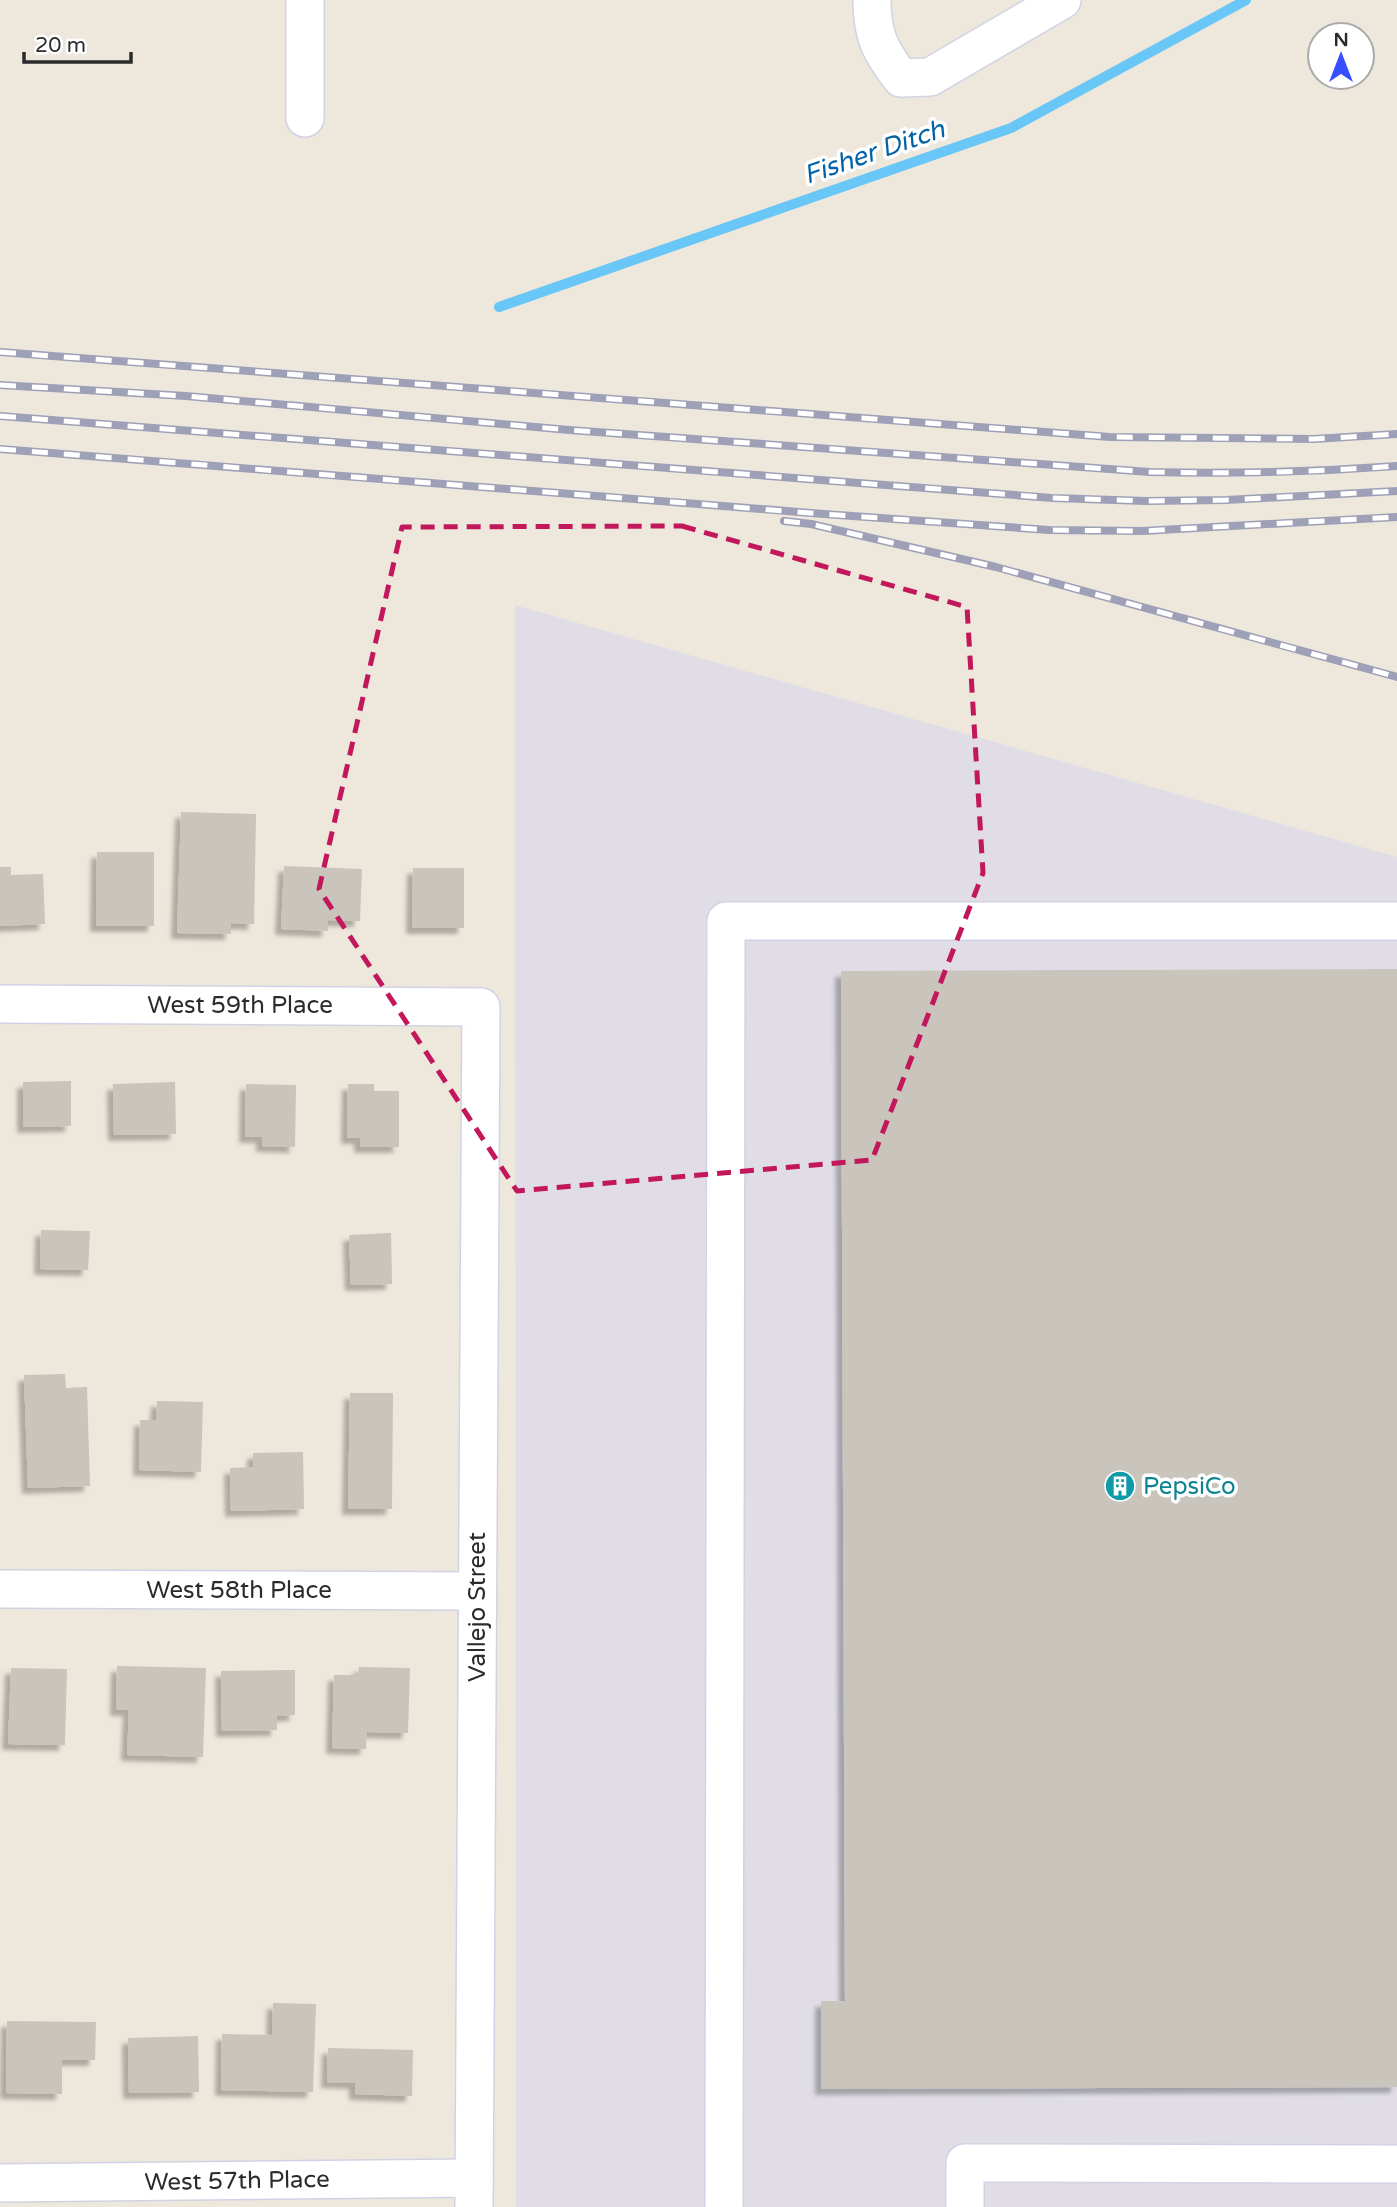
<svg xmlns="http://www.w3.org/2000/svg" width="1397" height="2207" font-family="'Varela Round',sans-serif">
  <style>
    .industrial { fill: #e0dde6 }
    .lines { fill: none; stroke-linecap: round; stroke-linejoin: round }
    .stream { stroke: #68c7f7; stroke-width: 10 }
    .building { fill: #c9c4bc; filter: url(#shadow) }
    .minor-casing { stroke: #d1d3e5; stroke-width: 40 }
    .minor { stroke: #fff; stroke-width: 37 }
    .rail-casing { stroke: #9ea0b7; stroke-width: 8 }
    .rail { stroke: #fff; stroke-width: 5; stroke-dasharray: 16; stroke-linecap: butt }
    .marked { fill: none; stroke: #c2185b; stroke-width: 5; stroke-dasharray: 14 9; stroke-linejoin: round }
    .labels { text-anchor: middle; dominant-baseline: central; stroke-width: 7; stroke-linejoin: round; paint-order: stroke }
    .street-label { font-size: 24px; fill: #2b2b2b; stroke: #fff }
    .culture-label { font-size: 24px; fill: #0d838f; stroke: #fff; text-anchor: start }
    .water-label { font-size: 26px; font-style: italic; fill: #0463a6; stroke: #fff }
  </style>
  <defs>
    <filter id="shadow"><feDropShadow dx="-6" dy="6" stdDeviation="2" flood-color="#0004"/></filter>
  </defs>
  <rect width="100%" height="100%" fill="#eee7dc"/>
  <!-- industrial -->
  <path class="industrial" d="M515,605L1397,857V2207H516Z"/>
  <g class="lines">
    <!-- stream -->
    <path class="stream" d="M499,307L1011,128L1246,0"/>
  </g>
  <!-- building -->
  <g class="building">
    <path d="M181,812L256,814L254,924L231,923V934L177,933Z"/>
    <path d="M97,852H154V926H96Z"/>
    <path d="M284,866L362,869L360,921L328,920V931L281,929Z"/>
    <path d="M0,867H11V875L43,874L45,924L0,926Z"/>
    <path d="M413,868H464V928H412Z"/>
    <path d="M1397,969V2087L821,2089V2001H845L841,971Z"/>
    <path d="M71,1081V1126L23,1127V1082Z"/>
    <path d="M175,1082L176,1134L114,1135L113,1084Z"/>
    <path d="M246,1084L296,1085L295,1147L262,1146V1137H245Z"/>
    <path d="M348,1084H374V1091H399V1147H360V1138H347Z"/>
    <path d="M41,1230L90,1231L88,1270L40,1269Z"/>
    <path d="M391,1233L392,1284L351,1285L349,1235Z"/>
    <path d="M65,1374L66,1388L87,1387L90,1486L28,1488L24,1375Z"/>
    <path d="M350,1393H393L392,1509H348Z"/>
    <path d="M157,1401L203,1402L201,1472L139,1470L140,1420H156Z"/>
    <path d="M303,1452L304,1509L231,1511L230,1468L253,1467V1453Z"/>
    <path d="M117,1666L206,1668L203,1757L127,1755L129,1710H116Z"/>
    <path d="M359,1667L410,1668L408,1733L367,1732L366,1749L332,1748L334,1675H358Z"/>
    <path d="M11,1668L67,1669L65,1745L8,1744Z"/>
    <path d="M295,1670V1715L277,1716V1730L222,1731L221,1671Z"/>
    <path d="M273,2003L316,2004L313,2092L221,2090L222,2034L272,2035Z"/>
    <path d="M7,2021L96,2022L95,2060H62V2094L6,2093Z"/>
    <path d="M198,2036L199,2092L129,2093L128,2038Z"/>
    <path d="M328,2048L413,2050L412,2096L355,2094V2083L327,2082Z"/>
  </g>
  <g class="lines">
    <!-- minor casing -->
    <g class="minor-casing">
      <g id="minor">
        <path d="M305,0V118"/>
        <path d="M872,0C872,35 880,51 901,78L930,77L1062,0"/>
        <path d="M0,1004L481,1007L474,2207"/>
        <path d="M0,1589L477,1591"/>
        <path d="M0,2183L474,2178"/>
        <path d="M724,2207L726,921H1397"/>
        <path d="M965,2207V2163L1397,2164"/>
      </g>
    </g>
    <!-- minor -->
    <use href="#minor" class="minor"/>
    <!-- rail casing -->
    <g class="rail-casing">
      <g id="rail">
        <path d="M0,352L1110,437L1314,439L1397,434"/>
        <path d="M0,385L186,396L569,430L1150,472C1233,474 1314,472 1397,466"/>
        <path d="M0,416L1052,498L1146,501L1226,500L1397,491"/>
        <path d="M0,449L824,514L1049,530L1142,531L1397,517"/>
        <path d="M784,521L811,524L996,567L1397,677"/>
      </g>
    </g>
    <!-- rail -->
    <use href="#rail" class="rail"/>
  </g>
  <!-- marked area -->
  <path class="marked" d="M682,526L967,607L983,873L872,1160L517,1191L319,889L402,527Z"/>
  <!-- icons -->
  <defs>
    <g id="building-disc" transform="scale(1.575)"><circle r="9.5" fill="#0f9aa8" stroke="#fff"/><path d="M-4-6H4V6H1V3H-1V6H-4ZM-2.5-4.3h1.7v1.8h-1.7ZM.8-4.3h1.7v1.8H.8ZM-2.5-1h1.7V.8h-1.7ZM.8-1h1.7V.8H.8Z" fill="#fff"/></g>
  </defs>
  <g fill-rule="evenodd">
    <use href="#building-disc" x="1120" y="1486"/>
  </g>
  <g class="labels">
    <!-- street labels -->
    <g class="street-label">
      <text x="240" y="1005">West 59th Place</text>
      <text x="239" y="1590">West 58th Place</text>
      <text transform="translate(477 1607) rotate(-90)">Vallejo Street</text>
      <text transform="translate(237 2181) rotate(-1)">West 57th Place</text>
    </g>
    <!-- culture labels -->
    <g class="culture-label">
      <text x="1143" y="1486">PepsiCo</text>
    </g>
    <!-- water labels -->
    <g class="water-label">
      <text transform="translate(874 152) rotate(-19)">Fisher Ditch</text>
    </g>
  </g>
  <!-- north arrow -->
  <g transform="translate(1341 56)"><circle r="33" fill="#ffffff" stroke="#aaaaaa" stroke-width="2"/>
  <path d="M0-5L12 26L0 18L-12 26Z" fill="#384fff"/>
  <text y="-10" font-size="19" font-weight="bold" text-anchor="middle" fill="#2b2b2b">N</text>
  </g>
  <!-- scale -->
  <path d="M24 52v10h107v-10" fill="none" stroke="#2b2b2b" stroke-width="3.5"/>
  <text x="35" y="52" font-size="21" fill="#2b2b2b" stroke="#ffffff" stroke-width="5" paint-order="stroke">20 m</text>
</svg>
